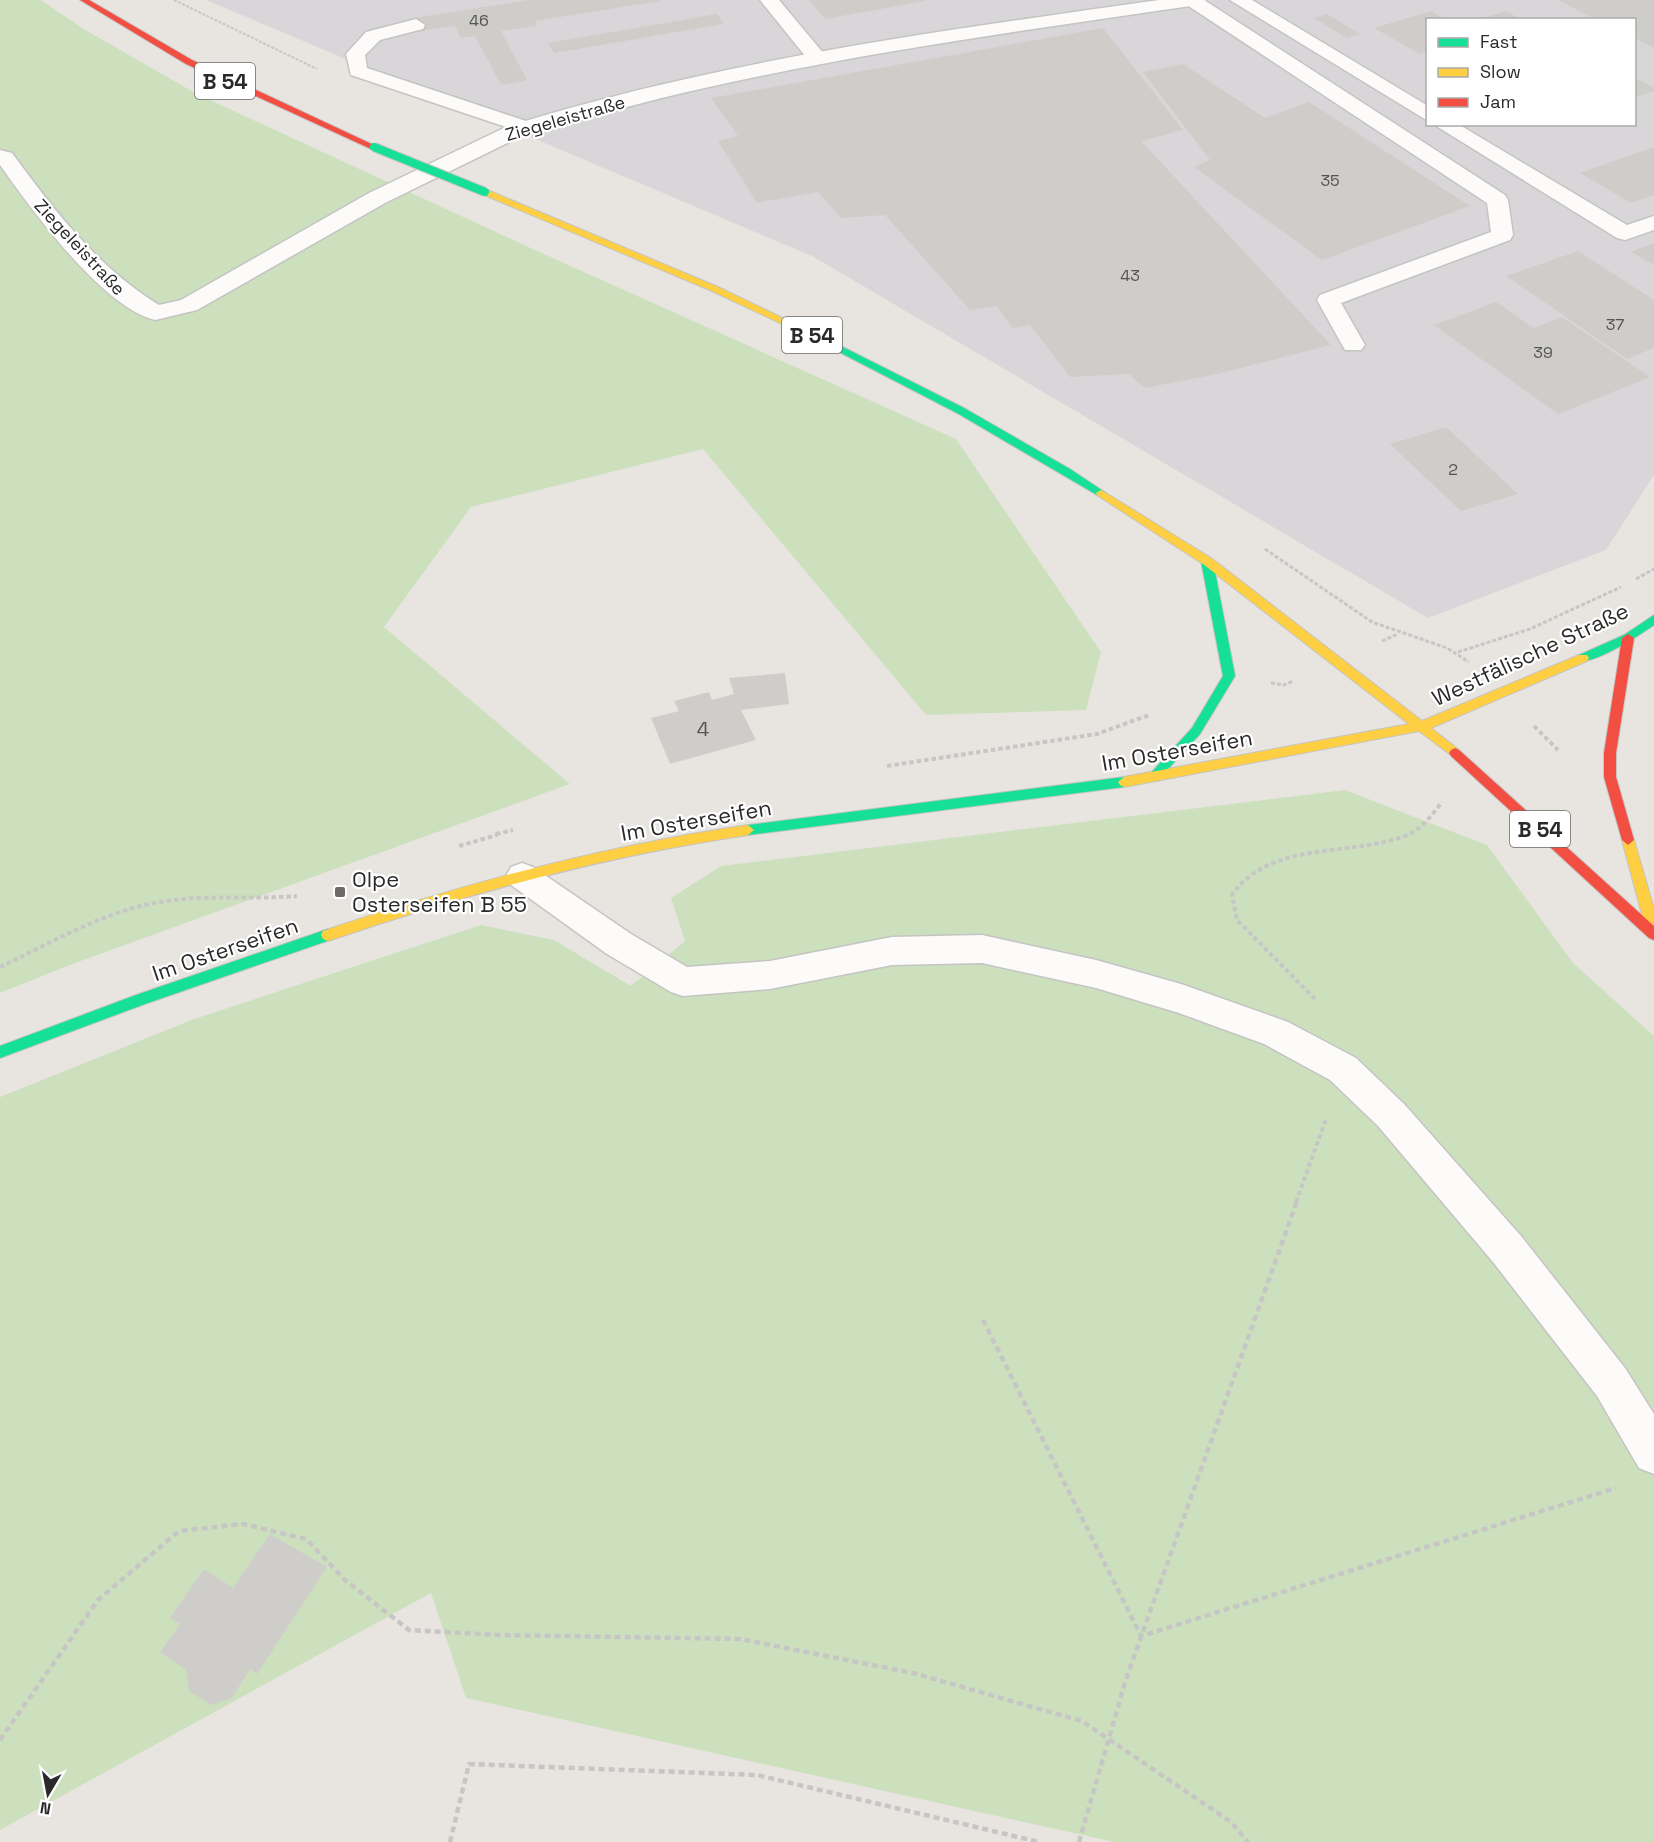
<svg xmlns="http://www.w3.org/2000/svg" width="1654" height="1842" font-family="'Space Grotesk',sans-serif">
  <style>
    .industrial { fill: #d8d6d8; fill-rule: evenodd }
    .green { fill: #cde0be }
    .building { fill: #cfcdca }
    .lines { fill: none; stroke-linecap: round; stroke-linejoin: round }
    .lane-casing { stroke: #c4c4c3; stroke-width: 3 }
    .street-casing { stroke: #c4c4c3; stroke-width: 3 }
    .fast-casing { stroke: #c4c4c3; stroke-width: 2 }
    .slow-casing { stroke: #c4c4c3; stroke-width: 2 }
    .jam-casing { stroke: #c4c4c3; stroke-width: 2 }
    .path-far3 { stroke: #c6c6c5; stroke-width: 2; stroke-dasharray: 3 1.5; stroke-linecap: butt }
    .path-far2 { stroke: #c6c6c5; stroke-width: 3; stroke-dasharray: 4 2; stroke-linecap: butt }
    .path-far1 { stroke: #c6c6c5; stroke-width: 4; stroke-dasharray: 4.5 3; stroke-linecap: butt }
    .path { stroke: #c6c6c5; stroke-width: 4.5; stroke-dasharray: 6 4; stroke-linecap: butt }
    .lane { fill: #fcfbfa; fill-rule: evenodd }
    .street { fill: #fcfbfa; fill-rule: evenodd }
    .fast { fill: #16e098; fill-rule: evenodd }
    .slow { fill: #ffcf43; fill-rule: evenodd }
    .jam { fill: #f24e42; fill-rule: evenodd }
    .fast-bridge-casing { stroke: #c4c3c2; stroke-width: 10; stroke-linecap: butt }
    .fast-bridge { stroke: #16e098; stroke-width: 8 }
    .poi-dot { fill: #6c6b6a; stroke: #fff; stroke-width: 2 }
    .labels { text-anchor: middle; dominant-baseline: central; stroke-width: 4.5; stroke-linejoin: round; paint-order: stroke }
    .far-number-label { font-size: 16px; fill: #545453 }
    .far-street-label { font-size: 18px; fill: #2a2a2a; stroke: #fff }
    .number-label { font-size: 20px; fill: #545453 }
    .shield { fill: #fff; stroke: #6a6a6a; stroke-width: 1.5 }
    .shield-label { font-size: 21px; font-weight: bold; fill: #2a2a2a }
    .street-label { font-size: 22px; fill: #2a2a2a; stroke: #fff }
    .poi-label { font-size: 22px; fill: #2a2a2a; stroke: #fff; text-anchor: start }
  </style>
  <rect width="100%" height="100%" fill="#e8e5e1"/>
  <!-- industrial -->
  <path class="industrial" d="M206,0H1654V475L1606,550L1428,618L812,256ZM1428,20H1634V124H1428Z"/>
  <!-- green -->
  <g class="green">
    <path d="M0,0H41L82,28L195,93L535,250L956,439L1101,652L1086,710L926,715L703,449L471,507L384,627L570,784L75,963L0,993Z"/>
    <path d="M1345,790L1487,845L1573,963L1654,1036V1842H1114L466,1698L431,1593L0,1830V1097L194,1019L481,925L554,940L631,986L685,941L671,898L721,866Z"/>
  </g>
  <!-- building -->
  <g class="building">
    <path d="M529,0H660V1L535,21L537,26L501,31L527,80L501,85L475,36L461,38L455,26L419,31L413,18Z"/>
    <path d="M809,0H925V1L825,19Z"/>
    <path d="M1558,0H1654V48L1634,38V20H1597Z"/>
    <path d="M1431,11L1446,20H1428V52L1420,54L1374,28Z"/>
    <path d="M1506,11L1522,20H1480V19Z"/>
    <path d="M717,14L724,24L554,53L548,43Z"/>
    <path d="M1327,14L1360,34L1347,38L1314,18Z"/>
    <path d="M1103,28L1183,130L1141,141L1331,345L1217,374L1145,388L1129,374L1070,377L1030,325L1012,328L997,306L970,310L885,215L841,218L818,192L757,203L718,141L738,136L711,98Z"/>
    <path d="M1183,64L1265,118L1309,102L1470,206L1322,260L1194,167L1210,160L1143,72Z"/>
    <path d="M1634,77L1654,88V91L1634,98Z"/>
    <path d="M1654,147V195L1631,203L1580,173Z"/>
    <path d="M1654,243V265L1631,252Z"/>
    <path d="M1578,251L1654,300V348L1627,359L1506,276Z"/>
    <path d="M1496,302L1534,328L1562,317L1650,377L1558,414L1434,325Z"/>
    <path d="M1446,427L1518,494L1461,511L1390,444Z"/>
    <path d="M785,673L789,704L741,710L756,740L670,764L651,718L679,711L674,701L709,692L712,700L734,694L729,678Z"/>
    <path d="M270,1534L327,1567L257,1674L250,1669L232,1698L211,1705L189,1691L186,1670L160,1652L180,1624L170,1618L204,1569L233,1588Z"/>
  </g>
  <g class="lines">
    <!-- lane casing -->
    <g class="lane-casing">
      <g id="lane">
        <path d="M760,0H779L824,54L826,58L824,62H810Z"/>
        <path d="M1185,0H1204L1505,195L1508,200L1513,235L1510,240L1341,303L1365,345L1361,350H1345L1317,300L1320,295L1491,232L1487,203L1187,5Z"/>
        <path d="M1230,0H1252L1428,106V121Z"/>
        <path d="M416,19L425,25L423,29L380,40L365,55L367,68L532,123L535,127L532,131L385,203L197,310L155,320C102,307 31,209 0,165V150L12,153C54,210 97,267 159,305L181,300L369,193L506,127L351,75L346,54L366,32Z"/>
        <path d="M1433,124H1458L1627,225L1654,216V230L1625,240L1617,238Z"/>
        <path d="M522,863L533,867L631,934L687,967L770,961L892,937L982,935L1096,960L1181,984L1288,1022L1356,1058L1404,1104L1521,1236L1625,1368L1654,1414V1474L1639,1468L1597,1396L1493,1262L1378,1126L1330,1080L1264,1044L1179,1013L1096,988L982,963L892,965L770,989L683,996L671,992L607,954L511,885L506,876L511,867Z"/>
      </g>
    </g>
    <!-- street casing -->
    <g class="street-casing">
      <path id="street" d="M1159,0H1206L1197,5C1034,29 870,51 709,87C644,101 581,120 516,136L509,134L506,130L509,126C719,60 941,31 1159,0Z"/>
    </g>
    <!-- fast casing -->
    <g class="fast-casing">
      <g id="fast">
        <path d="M815,333L964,408L1070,469L1106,493L1101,496L1097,495L957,413L812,338L810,336Z"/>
        <path d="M1207,557L1213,561L1235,676L1200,734L1157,781H1149L1147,778L1149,775L1192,728L1223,676L1201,561Z"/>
        <path d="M1654,615V625C1640,635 1595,664 1579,661L1577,658L1579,655L1624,635Z"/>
        <path d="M1124,777L1130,782L1124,787L748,835L742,830L748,825Z"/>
        <path d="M328,929L333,931L335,935L333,939L145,1004L0,1058V1046L136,995Z"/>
      </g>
    </g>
    <!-- slow casing -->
    <g class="slow-casing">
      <g id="slow">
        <path d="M485,189L718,287L820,336L812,338L712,291L482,194L481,192Z"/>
        <path d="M1101,490L1211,558L1422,721L1579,655H1587L1589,658L1587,661L1431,728L1459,750L1461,753L1459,756L1455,758L1419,731L1124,787L1120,785L1118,782L1124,777L1409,724L1203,564L1097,495L1096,493Z"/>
        <path d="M748,825L754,830L748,835C604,856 466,894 328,941L323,939L321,935L323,931C462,884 603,846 748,825Z"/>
        <path d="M1628,835L1634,840L1654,909V939L1649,937L1647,933L1622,840Z"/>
      </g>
    </g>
    <!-- jam casing -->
    <g class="jam-casing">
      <g id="jam">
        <path d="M80,0H89L192,60L378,147L371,149L186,64Z"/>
        <path d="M1628,634L1634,638L1616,753V777L1634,840L1628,845L1622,840L1604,777V753L1622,638Z"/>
        <path d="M1455,748L1459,750L1654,926V940L1649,938L1451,756L1449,753L1451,750Z"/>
      </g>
    </g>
    <!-- path-far3 -->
    <path class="path-far3" d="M174,0L317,69"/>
    <!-- path-far2 -->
    <g class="path-far2">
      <path d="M1265,549L1372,622L1447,648L1469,662"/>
      <path d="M1636,579L1654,569"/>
      <path d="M1382,641L1398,634"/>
      <path d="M1458,652L1530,629L1621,587"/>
      <path d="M1271,683L1284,685L1293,681"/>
    </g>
    <!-- path-far1 -->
    <g class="path-far1">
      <path d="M1534,726L1558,750"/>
      <path d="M887,766L1097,734L1149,715"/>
      <path d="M496,834L513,830"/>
      <path d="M459,846L497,835"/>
      <path d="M0,967C51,943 104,911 160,902C205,894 252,900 297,896"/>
      <path d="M1315,999L1237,920L1232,895C1270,840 1349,857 1405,836C1421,830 1432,815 1442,802"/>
      <path d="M1296,1202L1326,1119"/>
    </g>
    <!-- path -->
    <g class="path">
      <path d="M983,1320L1141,1636L1616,1488"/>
      <path d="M0,1740L98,1600L179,1531L243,1524L306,1539L345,1580L409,1630L498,1635L740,1639L913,1673L1082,1721L1231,1822L1248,1842"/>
      <path d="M450,1842L469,1764L757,1775L1039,1842"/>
      <path d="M1079,1842L1126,1679L1297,1201"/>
    </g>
    <!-- lane -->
    <use href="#lane" class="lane"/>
    <!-- street -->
    <use href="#street" class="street"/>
    <!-- fast -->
    <use href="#fast" class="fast"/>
    <!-- slow -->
    <use href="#slow" class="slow"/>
    <!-- jam -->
    <use href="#jam" class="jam"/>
    <!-- fast-bridge casing -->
    <g class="fast-bridge-casing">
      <path id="fast-bridge" d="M374,147L485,192"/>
    </g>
    <!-- fast-bridge -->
    <use href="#fast-bridge" class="fast-bridge"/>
  </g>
  <!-- markers -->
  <rect class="poi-dot" x="334" y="886" width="12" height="12" rx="3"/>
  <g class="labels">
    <!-- far-number labels -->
    <g class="far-number-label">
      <text x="479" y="20">46</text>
      <text x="1330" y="180">35</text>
      <text x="1130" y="275">43</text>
      <text x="1615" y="324">37</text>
      <text x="1543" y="352">39</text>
      <text x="1453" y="469">2</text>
    </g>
    <!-- far-street labels -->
    <g class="far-street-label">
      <text transform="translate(565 118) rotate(-16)">Ziegeleistraße</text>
      <text transform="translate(80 247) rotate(47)">Ziegeleistraße</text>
    </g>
    <!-- number labels -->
    <g class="number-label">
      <text x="703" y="729">4</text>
    </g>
    <!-- shield labels -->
    <g class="shield">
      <rect x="195" y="63" width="60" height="36" rx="4.5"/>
      <rect x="782" y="317" width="60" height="36" rx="4.5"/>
      <rect x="1510" y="811" width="60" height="36" rx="4.5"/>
    </g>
    <g class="shield-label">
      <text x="225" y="81">B 54</text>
      <text x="812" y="335">B 54</text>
      <text x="1540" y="829">B 54</text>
    </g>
    <!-- street labels -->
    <g class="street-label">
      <text transform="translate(1530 654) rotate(-25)">Westfälische Straße</text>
      <text transform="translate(1177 750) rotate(-10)">Im Osterseifen</text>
      <text transform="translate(696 820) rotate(-10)">Im Osterseifen</text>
      <text transform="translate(225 949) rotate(-19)">Im Osterseifen</text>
    </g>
    <!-- poi labels -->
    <g class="poi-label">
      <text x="352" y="879">Olpe<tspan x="352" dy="25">Osterseifen B 55</tspan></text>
    </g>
  </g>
  <!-- legend -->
  <rect x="1426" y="18" width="210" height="108" fill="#ffffff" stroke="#aaaaaa" stroke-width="1.5"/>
  <rect x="1438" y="38" width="30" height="9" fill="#16e098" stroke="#aaaaaa" stroke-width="1.5"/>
  <text x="1480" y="48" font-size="18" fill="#2a2a2a">Fast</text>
  <rect x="1438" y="68" width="30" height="9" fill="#ffcf43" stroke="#aaaaaa" stroke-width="1.5"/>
  <text x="1480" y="78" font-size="18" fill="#2a2a2a">Slow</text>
  <rect x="1438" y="98" width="30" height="9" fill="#f24e42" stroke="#aaaaaa" stroke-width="1.5"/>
  <text x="1480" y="108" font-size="18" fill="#2a2a2a">Jam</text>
  <!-- north arrow -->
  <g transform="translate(48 1794) rotate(190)" stroke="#ffffff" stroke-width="4.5" paint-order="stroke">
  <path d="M0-4.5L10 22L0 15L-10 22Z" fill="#2a2a2a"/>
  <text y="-9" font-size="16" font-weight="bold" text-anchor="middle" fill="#2a2a2a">N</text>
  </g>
</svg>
